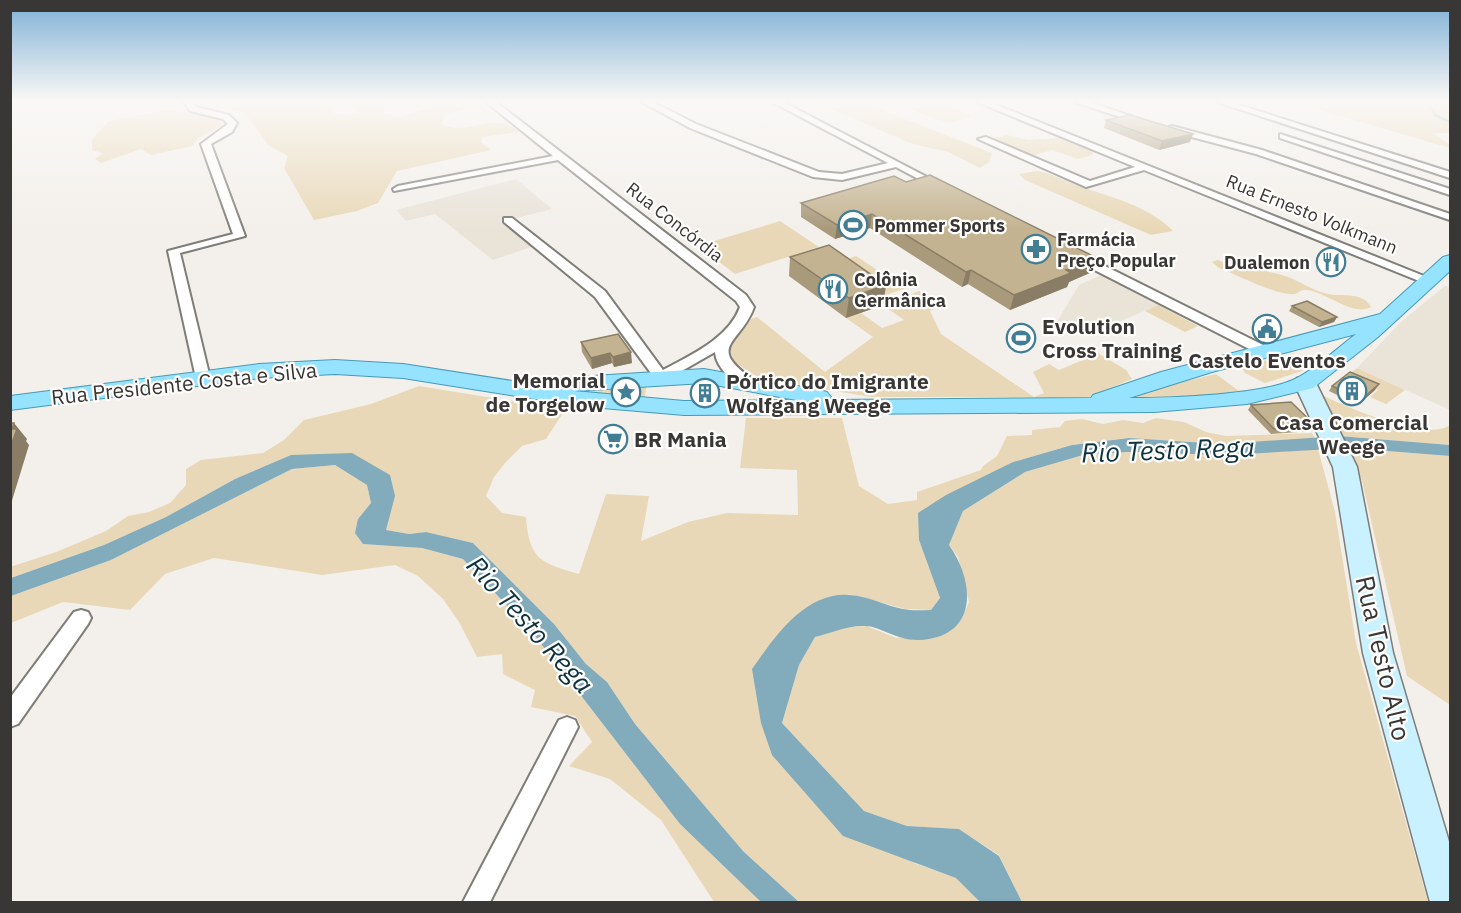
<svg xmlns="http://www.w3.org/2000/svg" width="1461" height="913" font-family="'IBM Plex Sans',sans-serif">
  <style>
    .built { fill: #e9e3d8 }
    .green { fill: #e8d8b7 }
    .water { fill: #82abbc }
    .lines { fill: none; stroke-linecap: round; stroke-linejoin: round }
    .stream { stroke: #82abbc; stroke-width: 2 }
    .street-casing { stroke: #7f7d78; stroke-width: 4 }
    .secondary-casing { stroke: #7f7d78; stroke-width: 3 }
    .primary-casing { stroke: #469ab8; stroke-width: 2 }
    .street { fill: #fff; fill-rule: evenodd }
    .secondary { fill: #caf1ff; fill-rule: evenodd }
    .primary { fill: #95e3ff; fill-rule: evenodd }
    .wall { fill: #a99a7c }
    .shaded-wall { fill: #897d65 }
    .building { fill: #c4b390; stroke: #897d65; stroke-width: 1.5 }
    .labels { text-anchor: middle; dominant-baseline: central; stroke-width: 4.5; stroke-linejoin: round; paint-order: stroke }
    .far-street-label { font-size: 18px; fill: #383735; stroke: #fffefc }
    .far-poi-label { font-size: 18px; font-weight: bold; fill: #383735; stroke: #fffefc; text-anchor: start }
    .poi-label { font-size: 21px; font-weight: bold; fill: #383735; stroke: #fffefc; text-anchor: start }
    .street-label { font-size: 21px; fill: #383735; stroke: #fffefc }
    .near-street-label { font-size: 26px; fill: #383735; stroke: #fffefc }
    .near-water-label { font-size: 27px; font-style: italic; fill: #0d3340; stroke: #fffefc }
  </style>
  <rect width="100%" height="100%" fill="#f3f0eb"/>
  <!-- built -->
  <g class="built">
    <path d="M516,179L552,209L501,222L534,246L493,260L435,214L406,221L396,210Z"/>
    <path d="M1101,275L1158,305L1086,336L1058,320L1079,285Z"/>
    <path d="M1445,286L1450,288V410L1357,368L1402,321Z"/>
  </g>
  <!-- green -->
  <g class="green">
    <path d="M226,102C253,102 284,98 311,102C331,106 332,121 358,112L350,105L385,102L388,103L382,113L399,117L447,102H478L481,106L447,114L441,124C467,138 492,109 519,132L482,137L481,142L491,150L397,171L378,203L357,211L314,220L284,168L288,156L268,145L244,112L215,106Z"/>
    <path d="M814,102H857L869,105L992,153L989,162L980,168L948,152L913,144Z"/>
    <path d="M897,102H939L972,116L948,123L924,115Z"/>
    <path d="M1292,102H1450V133H1433L1450,145V148Z"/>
    <path d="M168,110L219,118L222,126L198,138L192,146L151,155L141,149L101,163L95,159L103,153L92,150V140L109,121Z"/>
    <path d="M1007,135L1028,140L1059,138L1093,151L1092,155L1078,159L1052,150L1035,155L1024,154L988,139Z"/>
    <path d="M1037,171C1051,173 1063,180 1076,185C1109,197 1148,205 1173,231L1151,235L1025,180L1019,174Z"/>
    <path d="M780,221L819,247L735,274L698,246Z"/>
    <path d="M856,256L891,279L895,278L909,287L878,298L830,265Z"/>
    <path d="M1217,260C1240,268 1263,269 1285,276C1300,281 1313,291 1328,294C1343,297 1362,291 1371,307C1353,318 1321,288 1304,290C1301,290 1298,293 1295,294C1276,296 1238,275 1219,268L1212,262Z"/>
    <path d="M919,291L942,306L930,311L941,334L1034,397L1044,393L1033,372L1049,364L1059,370L1085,359L1081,355L1093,350L1126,370L1132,379L1089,397H871L759,378L736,363L729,350L751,319L757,317L825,372L873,337L846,318L861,313L882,328L904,320L883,305Z"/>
    <path d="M1158,305L1198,326L1185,332L1145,311Z"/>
    <path d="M1281,356L1295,362L1302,371L1265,383L1245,373L1241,367Z"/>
    <path d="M1357,368L1405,390L1386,404L1370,397L1378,390L1347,376Z"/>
    <path d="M1216,374L1239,391L1144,402L1134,393Z"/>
    <path d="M647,384L644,401L585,396L564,389Z"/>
    <path d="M419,386L543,406L563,413L546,439L522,446L505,463L494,477L486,496L502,513L526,517C529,559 540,563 579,574L606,494L649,496L641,541L688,522L727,513L798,515L797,470L740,468L746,418H842L859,486L888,504L917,500V492L981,470L983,466L997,456L1007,436L1032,435V430L1060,427L1065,421L1082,419L1103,424L1123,420L1143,423L1156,418L1184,422L1206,432L1226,436L1312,433L1316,440L1222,444L1128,438L1072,445L1013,462L977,482L919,540L940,598L931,610L905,609L849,594L827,599L761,723L914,863L957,878L980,902H799L743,851L635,724L607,682L586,664L554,624L473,543L426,532L409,534L386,530L390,475L291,455L235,479L166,517L104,545L11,578L10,567L56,552L106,531L128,516L149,512L170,503L186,485V469L201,460L263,453L284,440L304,420L371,404Z"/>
    <path d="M1324,396C1349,408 1427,442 1450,425V445L1339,436L1320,402Z"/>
    <path d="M1349,448L1450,456V705L1407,676L1362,481Z"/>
    <path d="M1318,449L1335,512L1356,643L1428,902H1022L999,855L959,829L907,826L864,811L782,723L799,665L815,637L847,627L867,626L896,638L949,632L961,620L969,602L958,557L949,545L963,511L1025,472L1083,455L1127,452L1226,455Z"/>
    <path d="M335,465L367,485L371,503L358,519L363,544L422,548L463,559L532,632L680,824L761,902H714L661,820L610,779L569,766L592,742L575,716L531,707L535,690L503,674L502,654L477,657L459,622L443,599L418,576L395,565L322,575L214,558L165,574L130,610L63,602L11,623V596L111,560L292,469Z"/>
  </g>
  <!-- water -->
  <g class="water">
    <path d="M1339,436L1450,445V456L1349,448L1226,455L1127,452L1083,455L1025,472L963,511L949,545C976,583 978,638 918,640C895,640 880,626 865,626C848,625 831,633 815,637L799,665L782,723L864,811L907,826L959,829L999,856L1022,902H980L956,878L843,836L772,755L761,723L752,669C774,638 805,591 850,595C868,596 886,606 903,609C912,611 922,610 931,610L940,598L919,540L918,513L946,495L1013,462L1072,445L1129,438L1222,444Z"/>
    <path d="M352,453L390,475L395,496L386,530L409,534L426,532L473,543L554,624L586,664L607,682L635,724L743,851L799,902H761L680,824L532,632L463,559L422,548L363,544L355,533L358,519L371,503L367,485L335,465L292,469L111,560L11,596V578L104,545L166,517L235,479L291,455Z"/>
  </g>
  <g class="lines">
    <!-- stream -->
    <path class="stream" d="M1431,102L1430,108L1435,115L1450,122"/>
    <!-- street casing -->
    <g class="street-casing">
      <g id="street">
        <path d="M184,102H192L196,107L229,115L237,123L232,132L211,144L245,236L180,253L210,378L203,382L196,378L168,251L233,234L201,144L228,124L223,119L190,111Z"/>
        <path d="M486,102H496L746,295L754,307C741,344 704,346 754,380L756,383L754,386C737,390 716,368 715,352L666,380H656L595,297L504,222V218H512L605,291L663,370C691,355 729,338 740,307L736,301L558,160L394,191L393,189L398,186L553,156Z"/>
        <path d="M642,102H653L696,124L819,172L842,174L888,163L772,102H783L948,188L939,190L896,167L842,180L813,177L690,128Z"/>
        <path d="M977,102H989L1434,280L1428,284L1424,283L1144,170L1086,187L978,139L986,137L1090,181L1135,167Z"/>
        <path d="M1075,102H1089L1148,122L1141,124Z"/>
        <path d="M1217,102H1230L1450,172V178Z"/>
        <path d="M1172,126L1262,150L1450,214V220L1256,154L1169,131V127Z"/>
        <path d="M1280,134L1450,189V195L1280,138Z"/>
        <path d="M1075,251L1267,347L1269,350L1267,353H1257L1071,258V252Z"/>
        <path d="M81,610L88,612L91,618L88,624L18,724L10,727V698L74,612Z"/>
        <path d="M567,717L575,720L578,727L490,902H463L559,720Z"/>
      </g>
    </g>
    <!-- secondary casing -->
    <g class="secondary-casing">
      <path id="secondary" d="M1305,377L1313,378L1316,383L1357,467L1393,653L1450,845V902H1430L1363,653L1333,467L1294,383L1297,378Z"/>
    </g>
    <!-- primary casing -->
    <g class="primary-casing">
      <path id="primary" d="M1450,255V271L1378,337L1313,388L1247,404L1154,412L684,415L579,406L403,378L335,374L259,378L10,410V396L259,364L335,360L403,364L551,387L550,385L553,380L561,378L704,369L819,390L827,392L831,397L829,400L1091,398L1093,395L1161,372L1380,314L1443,257ZM1356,334C1337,348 1318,367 1297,378C1266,395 1167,398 1129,398L1212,372ZM704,383L796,400L684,401L574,391Z"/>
    </g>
    <!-- street -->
    <use href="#street" class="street"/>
    <!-- secondary -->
    <use href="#secondary" class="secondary"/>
    <!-- primary -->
    <use href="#primary" class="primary"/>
  </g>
  <!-- wall -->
  <g class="wall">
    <path d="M1106,120L1190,142L1159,150L1104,128Z"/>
    <path d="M906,182L1097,258L1092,272L1069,282L1067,287L1010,310L968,284L962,287L870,228L835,239L801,217V203Z"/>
    <path d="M790,257L886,285L883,305L846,318L789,276Z"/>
    <path d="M1292,306L1337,317L1334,322L1319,327L1289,311Z"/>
    <path d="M618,334L632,363L614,367L612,363L592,369L582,352L581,342Z"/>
    <path d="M1332,386L1375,390L1358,405L1329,391Z"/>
    <path d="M1251,405L1316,426L1312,431L1271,434L1248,410Z"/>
  </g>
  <!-- shaded-wall -->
  <g class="shaded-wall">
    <path d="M1193,134L1190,142L1159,150L1162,141Z"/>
    <path d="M872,214L870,228L835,239L837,225Z"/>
    <path d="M1097,258L1092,272L1069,282L1067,287L1010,310L1014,295L1066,270Z"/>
    <path d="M971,270L968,284L962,287L966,272Z"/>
    <path d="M886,285L883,305L846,318L849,298Z"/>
    <path d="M1337,317L1334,322L1319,327L1322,322Z"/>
    <path d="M631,352L632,363L614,367L613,357Z"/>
    <path d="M610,353L612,363L592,369L591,358Z"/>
    <path d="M1379,384L1375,390L1358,405L1362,399Z"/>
    <path d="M14,423L27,439L26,441L29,445L10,507V448L12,429Z"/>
  </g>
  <!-- building -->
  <g class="building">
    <path d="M1130,115L1193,134L1162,141L1106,120Z"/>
    <path d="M930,175L1097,258L1066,270L1071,273L1014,295L971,270L966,272L872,214L837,225L801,203L894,176L906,182Z"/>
    <path d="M829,245L886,285L849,298L790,257Z"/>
    <path d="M1307,301L1337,317L1322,322L1292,306Z"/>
    <path d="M618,334L631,352L613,357L610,353L591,358L581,342Z"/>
    <path d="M1350,372L1379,384L1362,399L1332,386Z"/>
    <path d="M1291,402L1316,426L1274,429L1251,405Z"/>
    <path d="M10,423H14L12,429H17L10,448Z"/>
  </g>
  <!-- sky -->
  <linearGradient id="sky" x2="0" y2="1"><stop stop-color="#7fb0d6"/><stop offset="0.44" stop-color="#faf8f6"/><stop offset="1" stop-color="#faf8f6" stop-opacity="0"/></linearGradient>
  <rect width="1461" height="230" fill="url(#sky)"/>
  <!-- icons -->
  <defs>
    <g id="stadium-ring" transform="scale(1.5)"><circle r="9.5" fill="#fffefc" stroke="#417d94" stroke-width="1.5"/><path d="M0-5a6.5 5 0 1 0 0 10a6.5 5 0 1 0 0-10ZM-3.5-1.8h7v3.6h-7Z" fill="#417d94"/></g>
    <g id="pharmacy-ring" transform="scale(1.5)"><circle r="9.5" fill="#fffefc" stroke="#417d94" stroke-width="1.5"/><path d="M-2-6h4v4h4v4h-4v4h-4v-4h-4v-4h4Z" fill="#417d94"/></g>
    <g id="restaurant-ring" transform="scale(1.5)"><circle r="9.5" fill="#fffefc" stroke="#417d94" stroke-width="1.5"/><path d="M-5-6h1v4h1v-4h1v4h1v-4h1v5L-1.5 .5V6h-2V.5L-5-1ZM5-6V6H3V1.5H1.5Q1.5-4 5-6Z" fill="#417d94"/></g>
    <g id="civic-ring" transform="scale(1.5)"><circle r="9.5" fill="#fffefc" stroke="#417d94" stroke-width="1.5"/><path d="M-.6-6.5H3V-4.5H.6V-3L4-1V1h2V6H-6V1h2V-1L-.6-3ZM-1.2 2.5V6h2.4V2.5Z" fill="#417d94"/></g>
    <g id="building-ring" transform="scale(1.5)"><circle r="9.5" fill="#fffefc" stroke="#417d94" stroke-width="1.5"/><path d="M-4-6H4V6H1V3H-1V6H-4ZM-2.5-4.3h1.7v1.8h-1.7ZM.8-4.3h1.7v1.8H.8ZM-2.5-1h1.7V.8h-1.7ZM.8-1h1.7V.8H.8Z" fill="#417d94"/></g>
    <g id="sight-ring" transform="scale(1.5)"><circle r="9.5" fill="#fffefc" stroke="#417d94" stroke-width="1.5"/><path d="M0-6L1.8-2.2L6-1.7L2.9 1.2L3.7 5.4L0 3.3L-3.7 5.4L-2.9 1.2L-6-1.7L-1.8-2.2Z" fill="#417d94"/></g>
    <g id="supermarket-ring" transform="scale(1.5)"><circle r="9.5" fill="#fffefc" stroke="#417d94" stroke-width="1.5"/><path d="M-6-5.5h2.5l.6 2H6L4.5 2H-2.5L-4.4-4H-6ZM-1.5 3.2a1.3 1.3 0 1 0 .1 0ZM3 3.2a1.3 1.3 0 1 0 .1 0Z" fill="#417d94"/></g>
  </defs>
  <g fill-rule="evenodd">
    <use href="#stadium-ring" x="853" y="225"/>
    <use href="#pharmacy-ring" x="1036" y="249"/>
    <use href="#restaurant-ring" x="1331" y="262"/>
    <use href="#restaurant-ring" x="833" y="289"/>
    <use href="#civic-ring" x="1267" y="329"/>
    <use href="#stadium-ring" x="1021" y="338"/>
    <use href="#building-ring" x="1352" y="391"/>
    <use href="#sight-ring" x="626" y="392"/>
    <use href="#building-ring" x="705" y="393"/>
    <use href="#supermarket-ring" x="613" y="439"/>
  </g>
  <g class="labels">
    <!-- far-street labels -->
    <g class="far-street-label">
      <text transform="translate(1312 214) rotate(22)">Rua Ernesto Volkmann</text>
      <text transform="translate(675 222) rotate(38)">Rua Concórdia</text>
    </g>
    <!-- far-poi labels -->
    <g class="far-poi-label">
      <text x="874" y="225">Pommer Sports</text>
      <text x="1057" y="239">Farmácia<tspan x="1057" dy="21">Preço Popular</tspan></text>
      <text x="1310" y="262" text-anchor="end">Dualemon</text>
      <text x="854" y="279">Colônia<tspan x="854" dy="21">Germânica</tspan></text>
    </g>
    <!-- poi labels -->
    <g class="poi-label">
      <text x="1042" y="326">Evolution<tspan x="1042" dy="24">Cross Training</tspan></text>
      <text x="1267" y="360" text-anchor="middle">Castelo Eventos</text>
      <text x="605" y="380" text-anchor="end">Memorial<tspan x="605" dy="24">de Torgelow</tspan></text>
      <text x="726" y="381">Pórtico do Imigrante<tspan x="726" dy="24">Wolfgang Weege</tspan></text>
      <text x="1352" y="422" text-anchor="middle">Casa Comercial<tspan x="1352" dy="24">Weege</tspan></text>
      <text x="634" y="439">BR Mania</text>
    </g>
    <!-- street labels -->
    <g class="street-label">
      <text transform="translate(184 383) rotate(-6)">Rua Presidente Costa e Silva</text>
    </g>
    <!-- near-street labels -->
    <g class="near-street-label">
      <text transform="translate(1384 658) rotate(77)">Rua Testo Alto</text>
    </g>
    <!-- near-water labels -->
    <g class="near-water-label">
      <text transform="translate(1168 449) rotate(-2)">Rio Testo Rega</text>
      <text transform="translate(531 624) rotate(48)">Rio Testo Rega</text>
    </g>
  </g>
  <!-- border -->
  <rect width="1461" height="913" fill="none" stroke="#383735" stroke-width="24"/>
</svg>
